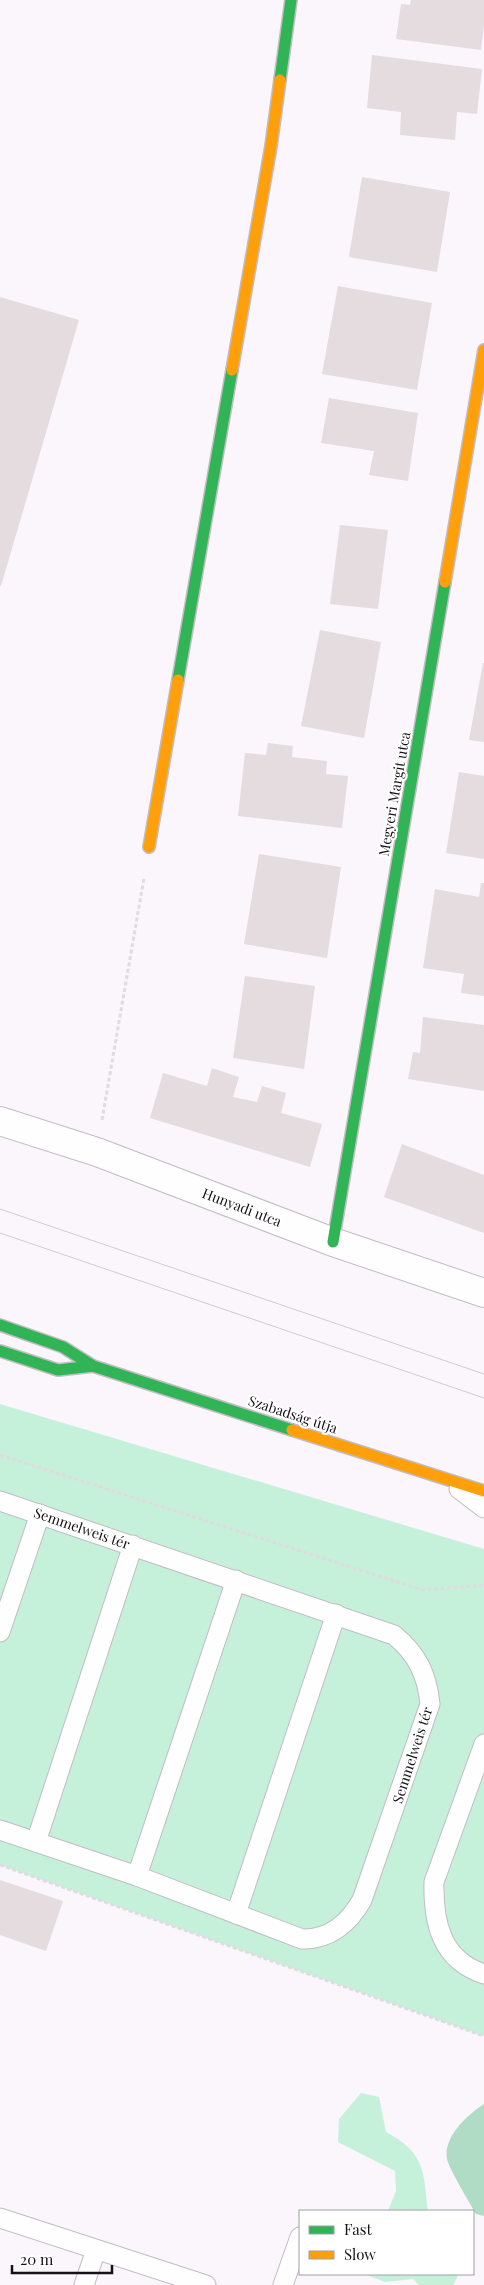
<svg xmlns="http://www.w3.org/2000/svg" width="484" height="2285" font-family="'Playfair Display',serif">
  <style>
    .green { fill: #c5f1da }
    .forest { fill: #b0dcc6 }
    .building { fill: #e4dcdf }
    .lines { fill: none; stroke-linecap: round; stroke-linejoin: round }
    .lane-casing { stroke: #c2bcc3; stroke-width: 21 }
    .street-casing { stroke: #c2bcc3; stroke-width: 30 }
    .fast-casing { stroke: #c2bcc3; stroke-width: 14 }
    .slow-casing { stroke: #c2bcc3; stroke-width: 14 }
    .path { stroke: #dfdcdf; stroke-width: 3; stroke-dasharray: 4 2.5; stroke-linecap: butt }
    .lane { stroke: #fefeff; stroke-width: 19 }
    .street { stroke: #fefeff; stroke-width: 28 }
    .fast { stroke: #30b455; stroke-width: 11 }
    .slow { stroke: #ff9f0a; stroke-width: 11 }
    .tram { stroke: #cfcdd0; stroke-width: 1 }
    .labels { text-anchor: middle; dominant-baseline: central; stroke-width: 4.5; stroke-linejoin: round; paint-order: stroke }
    .street-label { font-size: 14px; fill: #161017; stroke: #fff }
  </style>
  <rect width="100%" height="100%" fill="#fbf5fc"/>
  <!-- green -->
  <g class="green">
    <path d="M0,1404L484,1549V2036L0,1865Z"/>
    <path d="M361,2093L379,2097L386,2132C426,2154 423,2170 428,2211H388L396,2191L395,2171L338,2142L339,2119Z"/>
    <path d="M364,2274H459L453,2285H419L413,2279L385,2282Z"/>
  </g>
  <!-- forest -->
  <path class="forest" d="M484,2104V2216L476,2214C471,2205 448,2167 447,2159C443,2137 467,2115 484,2104Z"/>
  <!-- building -->
  <g class="building">
    <path d="M411,0H484V25L481,50L396,39L401,4L410,5Z"/>
    <path d="M372,55L482,69L477,114L457,112L455,140L400,135L401,112L367,108Z"/>
    <path d="M362,177L450,192L437,272L349,257Z"/>
    <path d="M338,286L432,303L417,390L322,374Z"/>
    <path d="M0,297L79,320L1,586H0Z"/>
    <path d="M329,398L418,413L408,481L369,475L374,451L321,443Z"/>
    <path d="M340,525L388,530L378,609L330,604Z"/>
    <path d="M320,630L381,642L364,738L301,726Z"/>
    <path d="M483,663H484V742L469,740Z"/>
    <path d="M268,743L293,746L292,757L327,761L326,774L348,776L342,828L238,816L245,753L266,755Z"/>
    <path d="M459,772L484,776V859L446,853Z"/>
    <path d="M259,854L341,867L327,958L244,944Z"/>
    <path d="M481,883H484V996L461,993L464,974L423,968L435,889L479,897Z"/>
    <path d="M245,976L315,986L304,1069L233,1058Z"/>
    <path d="M423,1017L484,1025V1091L408,1079L413,1052L420,1053Z"/>
    <path d="M212,1068L239,1077L233,1097L257,1102L262,1086L286,1093L281,1113L322,1124L310,1167L150,1118L163,1073L207,1086Z"/>
    <path d="M402,1144L484,1175V1233L384,1197Z"/>
    <path d="M0,1880L63,1901L46,1951L0,1935Z"/>
  </g>
  <g class="lines">
    <!-- lane casing -->
    <g class="lane-casing">
      <g id="lane">
        <path d="M459,1489L484,1508"/>
        <path d="M0,1501L394,1635C417,1654 427,1674 430,1704L362,1900C349,1923 329,1940 302,1939L137,1876L0,1830"/>
        <path d="M0,1632L40,1514"/>
        <path d="M484,1744L434,1882C433,1922 441,1960 484,1974"/>
        <path d="M36,1842L133,1545"/>
        <path d="M137,1876L236,1580"/>
        <path d="M236,1914L336,1614"/>
        <path d="M0,2218L206,2285"/>
        <path d="M84,2285L96,2250"/>
        <path d="M283,2285L300,2237"/>
      </g>
    </g>
    <!-- street casing -->
    <g class="street-casing">
      <path id="street" d="M0,1121L97,1152L333,1242L484,1293"/>
    </g>
    <!-- fast casing -->
    <g class="fast-casing">
      <g id="fast">
        <path d="M280,80L291,0"/>
        <path d="M178,680L232,370"/>
        <path d="M333,1242L445,582"/>
        <path d="M0,1325L63,1347L93,1366L292,1430"/>
        <path d="M0,1351L58,1370L93,1366"/>
      </g>
    </g>
    <!-- slow casing -->
    <g class="slow-casing">
      <g id="slow">
        <path d="M232,370L271,146L280,80"/>
        <path d="M445,582L484,350"/>
        <path d="M149,847L178,680"/>
        <path d="M292,1430L484,1491"/>
      </g>
    </g>
    <!-- path -->
    <g class="path">
      <path d="M102,1120L144,878"/>
      <path d="M0,1455L423,1590L484,1585"/>
      <path d="M0,1865L484,2036"/>
    </g>
    <!-- lane -->
    <use href="#lane" class="lane"/>
    <!-- street -->
    <use href="#street" class="street"/>
    <!-- fast -->
    <use href="#fast" class="fast"/>
    <!-- slow -->
    <use href="#slow" class="slow"/>
    <!-- tram -->
    <g class="tram">
      <path d="M0,1209L484,1374"/>
      <path d="M0,1233L484,1398"/>
    </g>
  </g>
  <g class="labels">
    <!-- street labels -->
    <g class="street-label">
      <text transform="translate(394 794) rotate(-80)">Megyeri Margit utca</text>
      <text transform="translate(242 1207) rotate(21)">Hunyadi utca</text>
      <text transform="translate(293 1414) rotate(18)">Szabadság útja</text>
      <text transform="translate(82 1528) rotate(19)">Semmelweis tér</text>
      <text transform="translate(412 1755) rotate(-72)">Semmelweis tér</text>
    </g>
  </g>
  <!-- legend -->
  <rect x="299" y="2210" width="175" height="65" fill="#ffffff" stroke="#a29fa2"/>
  <rect x="309" y="2226" width="25" height="8" fill="#30b455" stroke="#a29fa2"/>
  <text x="344" y="2235" font-size="15" fill="#161017">Fast</text>
  <rect x="309" y="2251" width="25" height="8" fill="#ff9f0a" stroke="#a29fa2"/>
  <text x="344" y="2260" font-size="15" fill="#161017">Slow</text>
  <!-- scale -->
  <path d="M12 2265v8h100v-8" fill="none" stroke="#161017" stroke-width="2.5"/>
  <text x="20" y="2265" font-size="15" fill="#161017" stroke="#ffffff" stroke-width="4" paint-order="stroke">20 m</text>
</svg>
